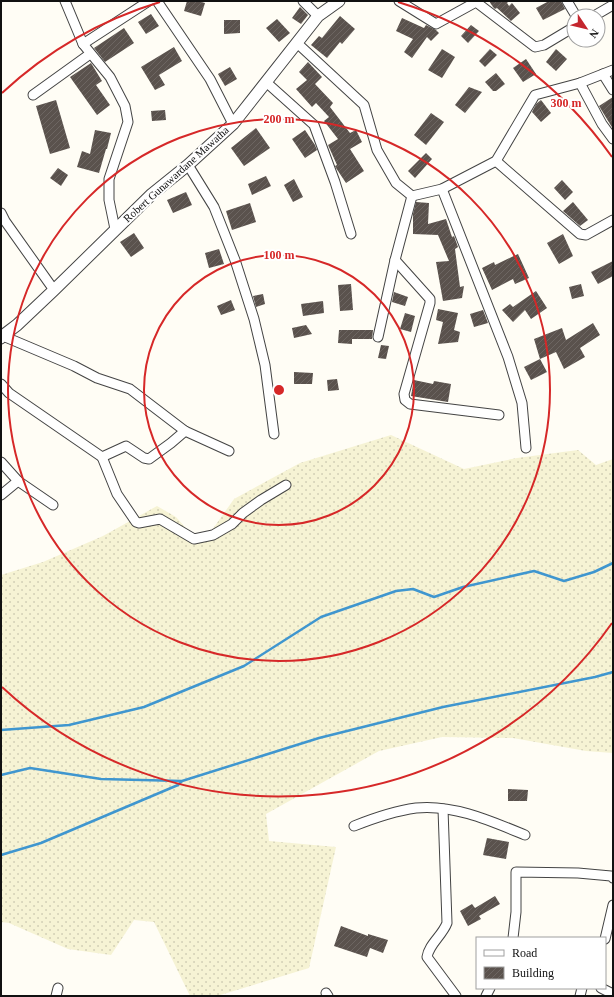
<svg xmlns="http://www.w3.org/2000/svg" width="614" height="997" font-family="'Times New Roman',serif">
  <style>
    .farmland { fill: url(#farmland-dots) }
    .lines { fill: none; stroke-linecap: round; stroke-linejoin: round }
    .stream { stroke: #3f96cf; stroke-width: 2.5 }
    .building { fill: url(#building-hatch) }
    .minor-casing { stroke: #444; stroke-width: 11 }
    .tertiary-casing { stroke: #444; stroke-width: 13 }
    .minor { stroke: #fff; stroke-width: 9 }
    .tertiary { stroke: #fff; stroke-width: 11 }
    .ring { fill: none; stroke: #d62828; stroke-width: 2 }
    .labels { text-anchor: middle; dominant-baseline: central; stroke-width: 4; stroke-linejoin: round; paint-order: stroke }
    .street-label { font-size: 11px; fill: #111; stroke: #fff }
    .centre { fill: #d62828; stroke: #fff; stroke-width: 2 }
    .ring-label { font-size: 12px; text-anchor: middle; font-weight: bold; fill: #d62828; stroke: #fff; stroke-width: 4; stroke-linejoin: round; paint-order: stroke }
  </style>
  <defs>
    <pattern id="farmland-dots" width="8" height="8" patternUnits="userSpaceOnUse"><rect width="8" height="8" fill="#f6f3d4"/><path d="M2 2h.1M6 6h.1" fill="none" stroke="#d2cfb5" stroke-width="1.8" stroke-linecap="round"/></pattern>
    <pattern id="building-hatch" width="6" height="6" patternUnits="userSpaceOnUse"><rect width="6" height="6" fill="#5a524d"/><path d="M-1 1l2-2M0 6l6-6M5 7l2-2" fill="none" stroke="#6d6662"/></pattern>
  </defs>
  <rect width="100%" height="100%" fill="#fffdf5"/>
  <!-- farmland -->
  <path class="farmland" d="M391,435L464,469L517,458L578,450L596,465L613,459V753L586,751L513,738L442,737L379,751L266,814L269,841L336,847L309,968L217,996H190L154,922L134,920L111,955L68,949L9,923L1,922V575L43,562L103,536L157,506L176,517L192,535L212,530L234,499L300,463Z"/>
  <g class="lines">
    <!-- stream -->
    <g class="stream">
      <path d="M1,730L69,725L144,707L244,666L321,617L396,591L413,589L434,597L463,587L534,571L564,581L594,572L613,563"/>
      <path d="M1,775L30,768L101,779L182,781L319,738L443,707L595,677L613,672"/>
      <path d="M1,855L41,843L178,785L181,782"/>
    </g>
  </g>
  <!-- building -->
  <g class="building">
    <path d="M187,1H198L205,3L201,16L184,11Z"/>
    <path d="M489,1H509L507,3L509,6L512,3L520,13L511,21L497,8L495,9L493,7Z"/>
    <path d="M549,1H561L565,9L543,20L536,8Z"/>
    <path d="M300,7L308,15L301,24L292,18Z"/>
    <path d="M151,14L159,26L146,34L138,22Z"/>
    <path d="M340,16L355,29L342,44L340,42L327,58L311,45L319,36L322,38Z"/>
    <path d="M402,18L424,28L426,25L436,30L439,33L431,41L427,37L412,58L404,52L413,39L396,31Z"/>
    <path d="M277,19L290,33L279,42L266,28Z"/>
    <path d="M224,20H240V33L224,34Z"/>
    <path d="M471,25L479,31L468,43L461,36Z"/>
    <path d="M124,28L134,43L105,62L94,48Z"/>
    <path d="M174,47L182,61L159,75L165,85L155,90L141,67Z"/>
    <path d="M442,49L455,57L442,78L428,70Z"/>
    <path d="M490,49L497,55L485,67L479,61Z"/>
    <path d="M556,49L567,59L556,71L546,62Z"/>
    <path d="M526,59L536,74L523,82L513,68Z"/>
    <path d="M308,62L322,77L315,84L333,103L330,107L350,133L356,130L362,142L350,149L364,171L346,183L336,168L335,166L337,165L328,145L338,139L324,121L329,117L316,103L312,107L296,89L307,80L299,72Z"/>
    <path d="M91,63L102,81L96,85L110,105L97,115L70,77Z"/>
    <path d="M230,67L237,79L225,86L218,74Z"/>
    <path d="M496,73L505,84L496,91H493L485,82Z"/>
    <path d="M469,87L482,92L465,113L455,105Z"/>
    <path d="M613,97V129L599,106Z"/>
    <path d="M56,100L70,148L50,154L36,106Z"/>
    <path d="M541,100L551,113L541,122L532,112L536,104Z"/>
    <path d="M165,110L166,120L152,121L151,111Z"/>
    <path d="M431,113L444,122L426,145L414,135Z"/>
    <path d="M256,128L270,148L244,166L231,148Z"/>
    <path d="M95,130L111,133L107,149H106L99,173L77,167L82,151L90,154Z"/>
    <path d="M305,130L315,145L317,150L305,158L292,139Z"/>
    <path d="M426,153L432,159L415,178L408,171Z"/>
    <path d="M58,168L68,175L61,186L50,178Z"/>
    <path d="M266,176L271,186L252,195L248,184Z"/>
    <path d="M294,179L303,197L293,202L284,185Z"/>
    <path d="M562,180L573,192L565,200L554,188Z"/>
    <path d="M186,192L192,205L173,213L167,200Z"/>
    <path d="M416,202L429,203L428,224L446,219L452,237L454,236L458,247L455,249L460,287L464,286L462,298L443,301L436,262L449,261L438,235L413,234V214Z"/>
    <path d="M573,202L588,220L580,226L563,211Z"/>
    <path d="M250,203L256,222L232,230L226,211Z"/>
    <path d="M134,233L144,248L131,257L120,242Z"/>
    <path d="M563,234L573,256L559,264L547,243Z"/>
    <path d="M219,249L224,264L209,268L205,253Z"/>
    <path d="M518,254L529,278L515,284L513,279L492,290L482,268L494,262L495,265Z"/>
    <path d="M613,261V276L598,284L591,272Z"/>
    <path d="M351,284L353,310L340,311L338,285Z"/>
    <path d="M581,284L584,296L572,299L569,287Z"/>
    <path d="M536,291L547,308L531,319L525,310L513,322L502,310L510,304L513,307Z"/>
    <path d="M394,292L408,297L405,306L392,302Z"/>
    <path d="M263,294L265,304L256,307L253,296Z"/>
    <path d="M231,300L235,310L221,315L217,306Z"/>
    <path d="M323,301L324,313L303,316L301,304Z"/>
    <path d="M438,309L458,313L454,330L460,332L458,342L438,344L443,322L436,320Z"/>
    <path d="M483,310L488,323L474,327L470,314Z"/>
    <path d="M405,313L415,316L411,332L400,329Z"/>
    <path d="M593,323L600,335L580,348L585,357L564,369L556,352L540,359L534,339L562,328L566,340Z"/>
    <path d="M306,325L312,334L294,338L292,328Z"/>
    <path d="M339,330H373L372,339H352V344L338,343Z"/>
    <path d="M381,345L389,346L386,359L378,358Z"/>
    <path d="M540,359L547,372L531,380L524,367Z"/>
    <path d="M294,372L313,373L312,384H294Z"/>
    <path d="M337,379L339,390L328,391L327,380Z"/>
    <path d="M414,380L433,384L434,381L451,384L448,402L411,396Z"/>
    <path d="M508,789L528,790L527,801H508Z"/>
    <path d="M487,838L509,842L506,859L483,855Z"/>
    <path d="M495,896L500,904L479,916L481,919L468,926L460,911L472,904L475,908Z"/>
    <path d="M341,926L368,936V934L388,940L383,953L370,948L367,957L334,946Z"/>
  </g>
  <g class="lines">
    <!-- minor casing -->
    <g class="minor-casing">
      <g id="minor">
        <path d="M65,1L83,44L110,77L125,106L128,122L109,179V200L115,229"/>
        <path d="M157,1L210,79L233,124"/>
        <path d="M303,1L318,16"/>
        <path d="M399,1L436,24L476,2L535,47L544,45L574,27"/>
        <path d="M567,1L576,16"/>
        <path d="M594,16L613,5"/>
        <path d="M297,43L364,105L377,150L396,183L412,196"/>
        <path d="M83,44L149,1"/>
        <path d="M603,74L613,90"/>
        <path d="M266,82L314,125L335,182L351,234"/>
        <path d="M580,83L602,124L613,139"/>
        <path d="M33,95L90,54"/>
        <path d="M496,161L580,234L586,235L613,220"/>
        <path d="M188,165L214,207L235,260L254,319L265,365L274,434"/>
        <path d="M442,189L508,357L522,403L526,448"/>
        <path d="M412,196L395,260L430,299V303L404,394L405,400L410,404L499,415"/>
        <path d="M412,196L442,189L496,161L535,95L580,83L613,70"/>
        <path d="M1,213L5,221L54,290"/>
        <path d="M378,337L395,260"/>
        <path d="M1,339L3,336L74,366L97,378L130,389L185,431L229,451"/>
        <path d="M1,384L9,393L102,457L126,446L144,458L149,459L171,443L185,431"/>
        <path d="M102,457L117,494L136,522L139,523L160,519L194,539L213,535L232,524L243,513L261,500L286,485"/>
        <path d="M1,462L18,481L53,505"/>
        <path d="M1,495L18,481"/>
        <path d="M443,809L447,923C442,936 429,944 427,957L456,996"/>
        <path d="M354,826C374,818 394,811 416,808C453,804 491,821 525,835"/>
        <path d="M513,938L516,912V872L578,873L611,876L613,878"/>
        <path d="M605,939L613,905"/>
        <path d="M601,988L613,994"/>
        <path d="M326,993L328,996"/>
        <path d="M56,996L58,988"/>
        <path d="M486,996L490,988"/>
        <path d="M580,996L582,988"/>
      </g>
    </g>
    <!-- tertiary casing -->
    <g class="tertiary-casing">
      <path id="tertiary" d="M1,337L17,325L54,290L152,194L188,165L233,124L318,16L339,1"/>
    </g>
    <!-- minor -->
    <use href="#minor" class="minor"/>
    <!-- tertiary -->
    <use href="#tertiary" class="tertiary"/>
  </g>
  <!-- distance rings -->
  <g class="ring">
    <circle cx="279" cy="390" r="135"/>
    <circle cx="279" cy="390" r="271"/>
    <path d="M612 623A406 406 0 0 1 2 687M2 93A406 406 0 0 1 160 2M398 2A406 406 0 0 1 612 157"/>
  </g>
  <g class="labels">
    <!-- street labels -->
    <g class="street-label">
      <text transform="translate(176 174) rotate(-42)">Robert Gunawardane Mawatha</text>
    </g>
  </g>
  <circle cx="279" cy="390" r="6" class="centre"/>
  <g class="ring-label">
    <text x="566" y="107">300 m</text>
    <text x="279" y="123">200 m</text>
    <text x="279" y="259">100 m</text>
  </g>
  <!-- border -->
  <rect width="614" height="997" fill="none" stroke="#111111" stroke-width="4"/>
  <!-- legend -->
  <rect x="476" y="937" width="130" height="52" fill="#ffffff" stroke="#a0a0a0"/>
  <rect x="484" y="950" width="20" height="6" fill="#ffffff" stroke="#a0a0a0"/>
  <text x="512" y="957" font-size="12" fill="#111111">Road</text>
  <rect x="484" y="967" width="20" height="12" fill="url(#building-hatch)" stroke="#a0a0a0"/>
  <text x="512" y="977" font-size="12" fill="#111111">Building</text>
  <!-- north arrow -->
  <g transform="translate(586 28) rotate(125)"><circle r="19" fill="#ffffff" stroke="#a0a0a0"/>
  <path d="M0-3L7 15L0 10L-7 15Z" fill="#c4262e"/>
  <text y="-6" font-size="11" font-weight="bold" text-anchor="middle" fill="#111111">N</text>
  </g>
</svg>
